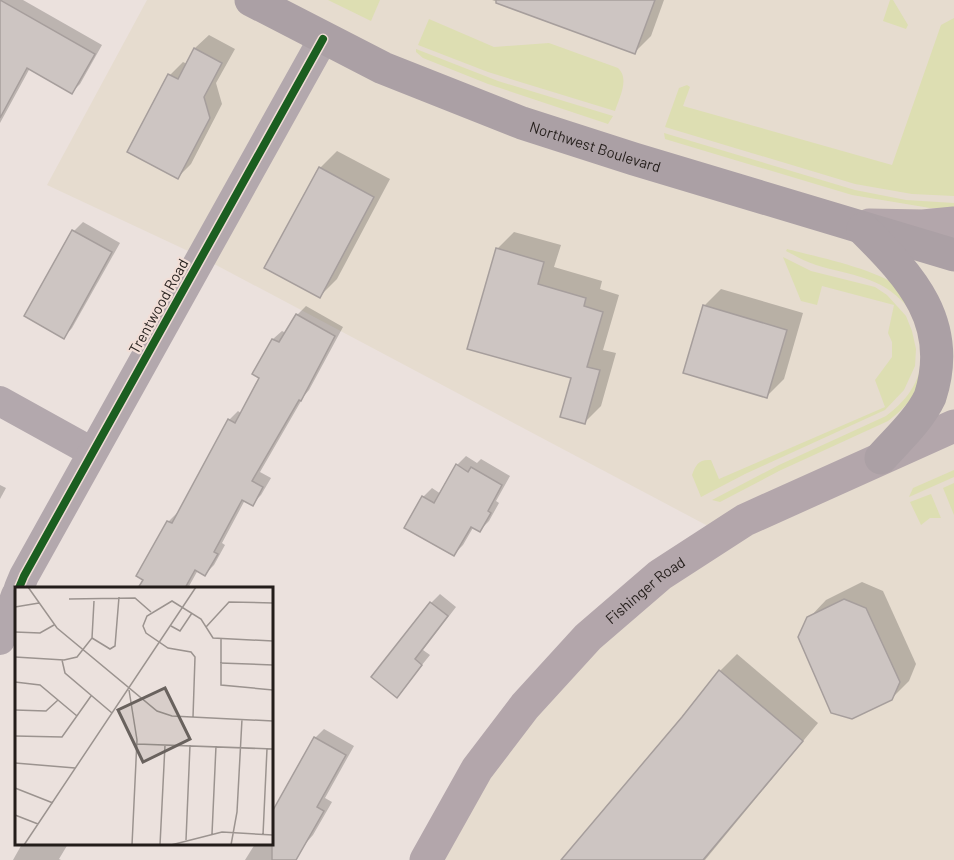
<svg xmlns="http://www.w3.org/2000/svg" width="954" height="860" font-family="Barlow,sans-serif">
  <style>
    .commercial { fill: #e6dccf }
    .green { fill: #dddeb2 }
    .shadow { fill: #0003 }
    .building { fill: #cdc5c2; stroke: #a69e9c; stroke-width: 1.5 }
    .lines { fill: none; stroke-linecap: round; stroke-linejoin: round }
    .street { stroke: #b3a8ad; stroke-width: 30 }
    .secondary { stroke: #b3a6ab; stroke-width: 33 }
    .primary { stroke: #aba0a5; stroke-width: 33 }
    .cycleway-casing { stroke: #f1ded7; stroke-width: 11 }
    .cycleway { stroke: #1b5e20; stroke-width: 8 }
    .labels { text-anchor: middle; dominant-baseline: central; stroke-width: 4.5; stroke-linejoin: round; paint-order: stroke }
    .street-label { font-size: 15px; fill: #231d1a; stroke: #f1ded7 }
    .inset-road { fill: none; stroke: #9b938f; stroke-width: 1.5 }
    .view { fill: #69625e; fill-opacity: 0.15; stroke: #69625e; stroke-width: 3 }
    .inset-edge { fill: none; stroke: #231d1a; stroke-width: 3 }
  </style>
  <rect width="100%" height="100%" fill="#ebe1dd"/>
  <!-- commercial -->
  <path class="commercial" d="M147,0H954V860H426L525,706L723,534L201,257L47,185Z"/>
  <!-- green -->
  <g class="green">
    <path d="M328,0H380L371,21Z"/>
    <path d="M890,0H893L908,25L906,29L883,21Z"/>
    <path d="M954,18V196L912,194L855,184L665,127L679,88L687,85L690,87L683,106L892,165L941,25Z"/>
    <path d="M429,19L494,47L549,43L618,68C630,79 619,98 615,111L488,72L418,45Z"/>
    <path d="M416,49L498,81L613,116L608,124L488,84L423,58L416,52Z"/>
    <path d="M664,133L855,190L906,200L954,203V208H930L852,195L665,139Z"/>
    <path d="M787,249C810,255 885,271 898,288C902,292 903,300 906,305C880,276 852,276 816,265C806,262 796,256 786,251Z"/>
    <path d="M783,257L811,271L875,287L887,295L906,316L912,331L916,349L915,366L904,390L885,410L745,474L701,497L692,475C696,464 699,459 711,460L719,479L885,407L875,380L892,357V342L888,333L894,305L822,286L817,305L801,301Z"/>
    <path d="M916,319H922C934,363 925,393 888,421L779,471L720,502L712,500L779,465L886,416C921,390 929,360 916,319Z"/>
    <path d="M954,470V477L909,497L913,488Z"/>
    <path d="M954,483V515L943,488Z"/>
    <path d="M931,494L941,518H930L921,525L910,502Z"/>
  </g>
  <!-- shadow -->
  <g class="shadow">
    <path d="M0,0H23L102,45L80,84L72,92L30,68L0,123Z"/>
    <path d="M492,0H664L651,36L635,52Z"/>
    <path d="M209,35L235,49L216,83L222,104L191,164L178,177L170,75L183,62L187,64L195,48Z"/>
    <path d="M337,151L390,179L337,279L320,296V168Z"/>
    <path d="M83,222L120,243L72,328L64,337L26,316L74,231Z"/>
    <path d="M514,232L561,245L554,267L602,281L600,289L619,295L603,350L616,353L601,406L584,423L573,377L497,249Z"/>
    <path d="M721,289L803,313L784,379L767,396L704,306Z"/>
    <path d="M306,306L343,327L309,390L304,396L260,472L271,478L261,495L252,504L245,500L222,543L225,545L214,565L205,574L198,570L188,588H139L145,579L138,575L168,522L177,513H179L229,420L238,411L242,414L261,377L254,374L273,339L282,331L286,333L297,315Z"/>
    <path d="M466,456L477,463L481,459L510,476L496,501L499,503L489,521L480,530L474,526L463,545L454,554L423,497L432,488L441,494L457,465Z"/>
    <path d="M0,485L6,488L0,499Z"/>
    <path d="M862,582L883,591L916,664L909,681L891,699L809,618L826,600Z"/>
    <path d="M440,594L456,607L423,650L430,655L397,696L431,603Z"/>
    <path d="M737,654L818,723L705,860H563L720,671Z"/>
    <path d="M324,729L354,746L325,798L332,802L313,835L291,860H245L255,844H272V815L315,738Z"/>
    <path d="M22,844H68L59,859L61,860H13Z"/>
  </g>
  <!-- building -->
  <g class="building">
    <path d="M0,0L95,54L72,94L27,68L0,118Z"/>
    <path d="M496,0H655L635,54L496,3Z"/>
    <path d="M194,48L222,63L204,97L210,118L178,179L127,152L168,74L178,79Z"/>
    <path d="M319,167L374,197L320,298L264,268Z"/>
    <path d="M72,230L112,252L64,339L24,316Z"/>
    <path d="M496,248L544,262L538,284L586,298L584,306L603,312L587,367L600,370L585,424L560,417L571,378L467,349Z"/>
    <path d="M703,305L787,330L767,398L683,373Z"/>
    <path d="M296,314L335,336L301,401L299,400L252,481L263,487L253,506L242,500L214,552L218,554L205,576L195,570L185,588H138L143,580L136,576L167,521L172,523L228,419L235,423L259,378L252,374L272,339L279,342Z"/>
    <path d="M456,464L468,472L471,467L502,485L488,511L491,513L480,532L471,527L454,556L404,528L422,496L434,503Z"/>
    <path d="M844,599L866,608L900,682L892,700L852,719L831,713L798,637L807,617Z"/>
    <path d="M430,602L448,616L415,659L422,665L397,698L371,677Z"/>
    <path d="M719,670L803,741L703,860H561L682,717Z"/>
    <path d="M314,737L346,755L317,807L324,811L296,860H272V812Z"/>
  </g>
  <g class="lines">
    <!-- street -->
    <g class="street">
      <path d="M0,401L92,452"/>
      <path d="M19,588L24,576L323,39"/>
      <path d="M0,640L16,595"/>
    </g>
    <!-- secondary -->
    <g class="secondary">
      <path d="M869,225L923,226L954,223"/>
      <path id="s1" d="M426,860L477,769L525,706L588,637L660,575L745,520L954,426"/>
    </g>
    <!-- primary -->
    <g class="primary">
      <path id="s2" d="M251,0L383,68L522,123L634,159L954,255"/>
      <path d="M863,229C911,277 954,323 930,397C919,420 898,439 881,458"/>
    </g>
    <!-- cycleway casing -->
    <g class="cycleway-casing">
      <path id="cycleway" d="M19,588L24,576L323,39"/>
    </g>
    <!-- cycleway -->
    <use href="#cycleway" class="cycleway"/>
  </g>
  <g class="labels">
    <!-- street labels -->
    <g class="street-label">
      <text stroke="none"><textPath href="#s2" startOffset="375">Northwest Boulevard</textPath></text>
      <text transform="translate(158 306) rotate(-61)">Trentwood Road</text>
      <text stroke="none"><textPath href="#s1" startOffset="351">Fishinger Road</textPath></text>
    </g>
  </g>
  <!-- overview -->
  <g transform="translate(15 587)">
    <rect width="258" height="258" fill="#ebe1dd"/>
    <path class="inset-road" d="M13,0L42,41L142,124L157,129L258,134M54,12L120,11L136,25M0,20L24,16M156,39L165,44L177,26M191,40L214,15L258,16M0,45L25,46L39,38M77,51L95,62L100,59L104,10M206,52V98L258,103M0,70L49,73L62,70L77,51L79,14M47,73L50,86L97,126M205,76L258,78M0,95L25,98L62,129M114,103L122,153L117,258M0,123L31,124L43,113M178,130L180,70L176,65L153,61L131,46L128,39L132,29L157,14L186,32L198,51L258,54M0,149L47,150L76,109M122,157L258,162M0,176L60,181M0,201L38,216M0,228L23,237M197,247L201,159M248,248L252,162M171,253L175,158M9,258L181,0M145,258L150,158M156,258L207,245L258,248M216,258L222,225L227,132"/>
    <path class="view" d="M150,101L175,152L128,175L103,123Z"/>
    <rect width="258" height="258" class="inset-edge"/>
  </g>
</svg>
